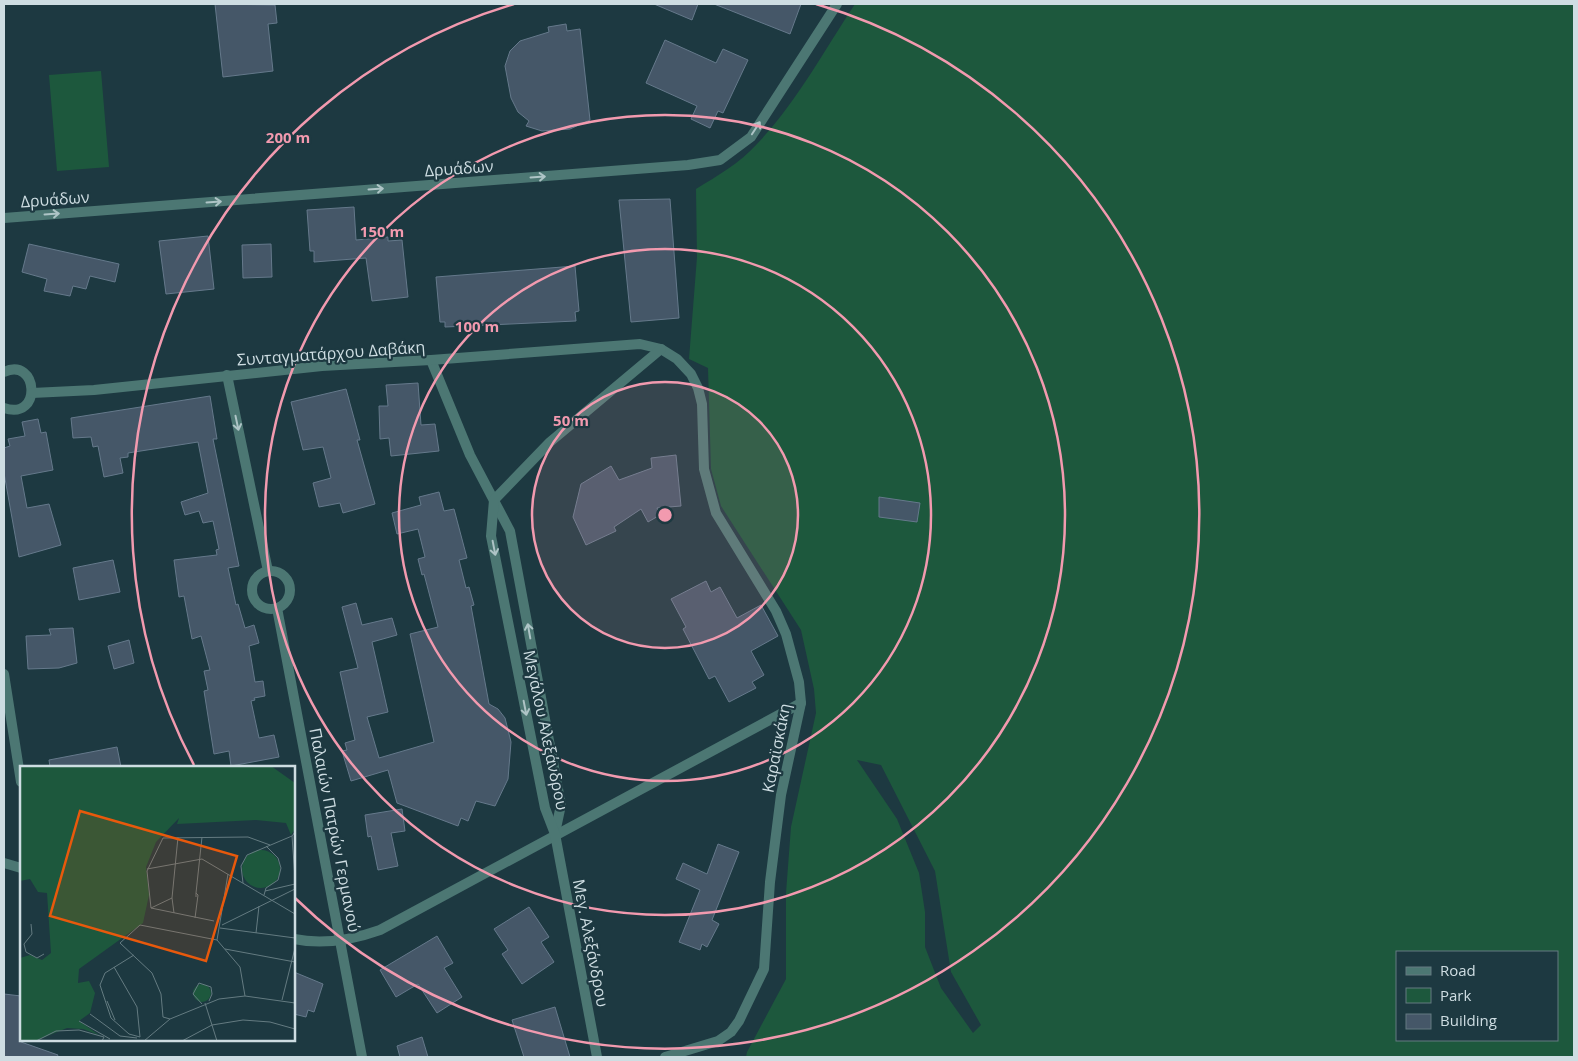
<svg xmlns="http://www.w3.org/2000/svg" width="1578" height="1061" font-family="'Open Sans',sans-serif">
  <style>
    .green { fill: #1d583d; fill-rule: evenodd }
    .building { fill: #455768; stroke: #65798b }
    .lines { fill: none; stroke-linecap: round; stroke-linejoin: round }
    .minor { stroke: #4c7773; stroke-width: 10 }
    .oneway { stroke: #aec4c6 }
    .ring { fill: none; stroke: #f29aaf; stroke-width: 2.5 }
    .labels { text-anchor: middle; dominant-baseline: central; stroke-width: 4.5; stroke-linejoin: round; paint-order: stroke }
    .street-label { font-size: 16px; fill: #cedde2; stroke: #1d3941 }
    .inset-road { fill: none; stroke: #647b81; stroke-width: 1 }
    .view { fill: #e8590c; fill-opacity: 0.15; stroke: #e8590c; stroke-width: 2.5 }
    .inset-edge { fill: none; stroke: #cedde2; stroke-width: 2.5 }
    .centre { fill: #f29aaf; stroke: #1d3941; stroke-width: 2.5 }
    .ring-label { font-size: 15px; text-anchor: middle; font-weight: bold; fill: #f29aaf; stroke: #1d3941; stroke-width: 4.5; stroke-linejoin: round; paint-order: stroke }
  </style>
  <rect width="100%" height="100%" fill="#1d3941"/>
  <!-- green -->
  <g class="green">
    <path d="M855,4H1574V1057H746L747,1052L786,979V893L791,827L816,713L814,689L801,630L721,506L711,469L708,368L689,359L697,257L696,189C717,176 740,163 757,144C796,103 824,51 855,4ZM857,760L881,765L935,871L951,972L981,1025L973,1033L941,988L925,947V912L919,873L897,819ZM1397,952H1557V1040H1397Z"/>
    <path d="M101,71L109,167L57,171L49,75Z"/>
  </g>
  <!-- building -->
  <g class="building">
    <path d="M215,4L275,5L277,23L268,24L273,71L223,77Z"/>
    <path d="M654,4H698L692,20Z"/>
    <path d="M714,4H801L790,34Z"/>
    <path d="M566,24L567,31L580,29L590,120L570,129L542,131L526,126L529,121L518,112L511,98L505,66L510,51L520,41L549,32L548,27Z"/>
    <path d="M665,40L716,63L723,49L748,60L723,113L718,111L710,128L691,119L697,106L646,83Z"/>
    <path d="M670,199L679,318L631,322L619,200Z"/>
    <path d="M354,207L356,240L388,237V241L402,240L408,297L372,301L366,258L314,262V251H310L307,210Z"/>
    <path d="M208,236L214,289L166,294L159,241Z"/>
    <path d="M29,244L119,264L115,282L90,276L86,289L73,286L70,296L44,291L47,279L22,272Z"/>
    <path d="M271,244L272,277L243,278L242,245Z"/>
    <path d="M575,266L579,311L575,312L576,321L445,327V322H440L436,277Z"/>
    <path d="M418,383L421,425L435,424L439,451L391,456L389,438L380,439L379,406H388L386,385Z"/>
    <path d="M346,389L360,440H357L375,504L343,513L340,503L319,507L313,483L331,478L323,447L303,450L291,402Z"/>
    <path d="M210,396L217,439H213L239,566L228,568L236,605L238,604L245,628L254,625L259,643L249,646L255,682L263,681L265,696L254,698L255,700L251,701L259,738L274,735L279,757L231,766L229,751L214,754L204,691L208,690L204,671L210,670L201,636L192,639L184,596L179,597L174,560L217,555L216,550L219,549L213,521L203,523L199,511L185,515L181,502L208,493L198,442L128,453V457L120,458L123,473L104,477L98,446L93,447L91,437L73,438L71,418Z"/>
    <path d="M38,419L41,433L46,432L53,470L21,476L27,508L49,504L61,545L19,557L4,473V448L10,446L8,439L25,436L22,422Z"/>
    <path d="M676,455L681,506L657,508L660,515L648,522L641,509L614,527L616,531L586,545L573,517L581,484L611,466L619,480L652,468L651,458Z"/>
    <path d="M439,492L444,511L454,509L467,558L459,560L466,588L469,587L474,605L471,606L489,704L498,709L505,718L511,742L508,779L495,806L476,801L468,821L461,818L458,826L397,803L388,770L351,781L342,751L347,750L345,743L355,740L340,672L358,668L342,607L356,603L362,625L392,618L397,635L372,642L388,712L367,717L379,758L434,742L410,634L438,627L424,574L422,575L418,559L425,557L418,529L397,534L392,513L421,505L419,497Z"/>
    <path d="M879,497L920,503L917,522L879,517Z"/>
    <path d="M113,560L120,592L79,600L73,568Z"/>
    <path d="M706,581L711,592L720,587L737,618L761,605L778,636L751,651L764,675L752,682L756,688L729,702L715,676L709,679L683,629L686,627L671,599Z"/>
    <path d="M73,628L77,663L59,668L28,669L26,636L51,635L49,629Z"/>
    <path d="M129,640L134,663L114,669L108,646Z"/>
    <path d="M117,747L121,767H50L49,760Z"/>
    <path d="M402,809L405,831L391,833L398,866L378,870L371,836L368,837L365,815Z"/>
    <path d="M718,844L739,852L712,920L719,924L707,947L702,944L700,950L679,942L700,890L676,879L683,863L707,874Z"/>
    <path d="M529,907L549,937L541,942L554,962L522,984L502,954L508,950L494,929Z"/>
    <path d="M437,936L453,963L444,968L462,997L437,1013L418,984L396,997L380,970Z"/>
    <path d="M294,972L323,984L314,1012L308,1010L306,1017L294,1014Z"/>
    <path d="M4,994L21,996V1042L58,1055L57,1057H4Z"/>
    <path d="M555,1007L570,1057H524L512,1020Z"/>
    <path d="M422,1037L428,1057H400L397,1046Z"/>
  </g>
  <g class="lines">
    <!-- minor -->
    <g class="minor">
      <path d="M4,218L688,165L720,160L751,137L837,4"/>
      <path d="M431,360L470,455L510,531L561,805L555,833"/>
      <path d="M4,372C38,356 43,421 4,408"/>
      <path d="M227,375L268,571"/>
      <path d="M32,393L94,390L322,366L431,360L640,344L661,349L677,359L691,374L698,388L702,404L704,469L716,513L776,611L786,634L799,682L801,703L781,795L770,882L764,969L739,1021L731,1032L718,1041L665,1057"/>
      <circle cx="271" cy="590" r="19"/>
      <path d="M277,608L362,1057"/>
      <path d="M4,674L21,782"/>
      <path d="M4,863L21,868"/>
      <path d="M294,939C323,945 352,940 380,930L801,703"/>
      <path d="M597,1057L555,834L545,808L491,536L494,500L550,442L661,349"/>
    </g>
  </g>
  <!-- one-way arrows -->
  <defs><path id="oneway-shaft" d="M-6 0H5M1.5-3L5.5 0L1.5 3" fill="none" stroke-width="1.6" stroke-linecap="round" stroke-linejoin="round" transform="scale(1.25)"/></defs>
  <g class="oneway">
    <use href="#oneway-shaft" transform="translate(756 128) rotate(-57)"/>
    <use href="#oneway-shaft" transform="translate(538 177) rotate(-4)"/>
    <use href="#oneway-shaft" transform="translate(376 189) rotate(-4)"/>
    <use href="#oneway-shaft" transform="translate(214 202) rotate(-4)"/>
    <use href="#oneway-shaft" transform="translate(52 214) rotate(-4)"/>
    <use href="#oneway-shaft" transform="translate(237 423) rotate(78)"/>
    <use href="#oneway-shaft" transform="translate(494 548) rotate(79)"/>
    <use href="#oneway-shaft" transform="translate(529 631) rotate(-100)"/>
    <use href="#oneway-shaft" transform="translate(525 708) rotate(79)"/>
  </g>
  <!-- distance rings -->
  <circle cx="665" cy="515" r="133" fill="#f29aaf" fill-opacity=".12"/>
  <g class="ring">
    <circle cx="665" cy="515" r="133"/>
    <circle cx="665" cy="515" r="266"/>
    <circle cx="665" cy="515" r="400"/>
    <path d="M194 765A533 533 0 0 1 514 4M816 4A533 533 0 1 1 295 898"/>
  </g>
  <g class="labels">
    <!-- street labels -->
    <g class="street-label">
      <text transform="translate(459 168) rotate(-4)">Δρυάδων</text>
      <text transform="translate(55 199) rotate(-4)">Δρυάδων</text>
      <text transform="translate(331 353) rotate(-4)">Συνταγματάρχου Δαβάκη</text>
      <text transform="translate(546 730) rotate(78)">Μεγάλου Αλεξάνδρου</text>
      <text transform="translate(776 748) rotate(-79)">Καραϊσκάκη</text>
      <text transform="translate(335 830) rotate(79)">Παλαιών Πατρών Γερμανού</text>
      <text transform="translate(591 943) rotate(79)">Μεγ. Αλεξάνδρου</text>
    </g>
  </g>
  <!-- overview -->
  <g transform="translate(20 766)">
    <rect width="275" height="275" fill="#1d3941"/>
    <path d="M0,0H251L275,17V63L271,69L266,57L236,54L157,58L159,52L136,76L126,101L129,129L123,157L59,203L58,217L69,215L75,227L70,247L59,255L79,269L63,263L47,262L15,275H0V192L10,189L22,194L31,187L27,127L18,126L10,113L0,115ZM222 103a19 19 0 1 1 38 0a19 19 0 1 1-38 0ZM173 227a9 9 0 1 1 18 0a9 9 0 1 1-18 0Z" fill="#1d583d"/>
    <path class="inset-road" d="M272,70L275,112M127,103L182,93L275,148M223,117L221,100L227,89L272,70L275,66M245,125L275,118M176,127L182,71M244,129L246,122L258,114L261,102L258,92L246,80M152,132L154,147M131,142L127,105L143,72L228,71L250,79M131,142L152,132L158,71M131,142L194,155M175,152L178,129L176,127V131M11,158L12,168L4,178L6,186L17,192L24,188M202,159L275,123M200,162L275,172M236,167L239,140M197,174L208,108M205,183L275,196M114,189L85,207L80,219L91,252L109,268L120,271M94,201L117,241L120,271M262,234L275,182M87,235L95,254M185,237L197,275M182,238L173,228L179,217L191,221L192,228L189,235M70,248L100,270L117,272M150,253L143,251L141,228L132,207L100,177L120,159L197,174L220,201L225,230M59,255L90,273M16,275L36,265L59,264L84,271L82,275M124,275L150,253L199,233L225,230L275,237M162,275L192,259L223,254L250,256L275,263"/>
    <path class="view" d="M60,45L217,90L186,195L30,150Z"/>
    <rect width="275" height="275" class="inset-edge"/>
  </g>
  <circle cx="665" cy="515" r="8" class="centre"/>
  <g class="ring-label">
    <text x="288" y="143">200 m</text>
    <text x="382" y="237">150 m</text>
    <text x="477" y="332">100 m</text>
    <text x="571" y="426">50 m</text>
  </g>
  <!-- border -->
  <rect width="1578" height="1061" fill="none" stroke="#cedde2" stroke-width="10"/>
  <!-- legend -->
  <rect x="1396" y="951" width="162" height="90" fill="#1d3941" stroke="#647b81"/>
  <rect x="1406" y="967" width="25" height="8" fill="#4c7773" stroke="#647b81"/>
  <text x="1440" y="976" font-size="15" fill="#cedde2">Road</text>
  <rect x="1406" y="988" width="25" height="15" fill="#1d583d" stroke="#647b81"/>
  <text x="1440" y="1001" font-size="15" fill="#cedde2">Park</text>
  <rect x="1406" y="1014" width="25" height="15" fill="#455768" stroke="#647b81"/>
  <text x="1440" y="1026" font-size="15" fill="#cedde2">Building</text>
</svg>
